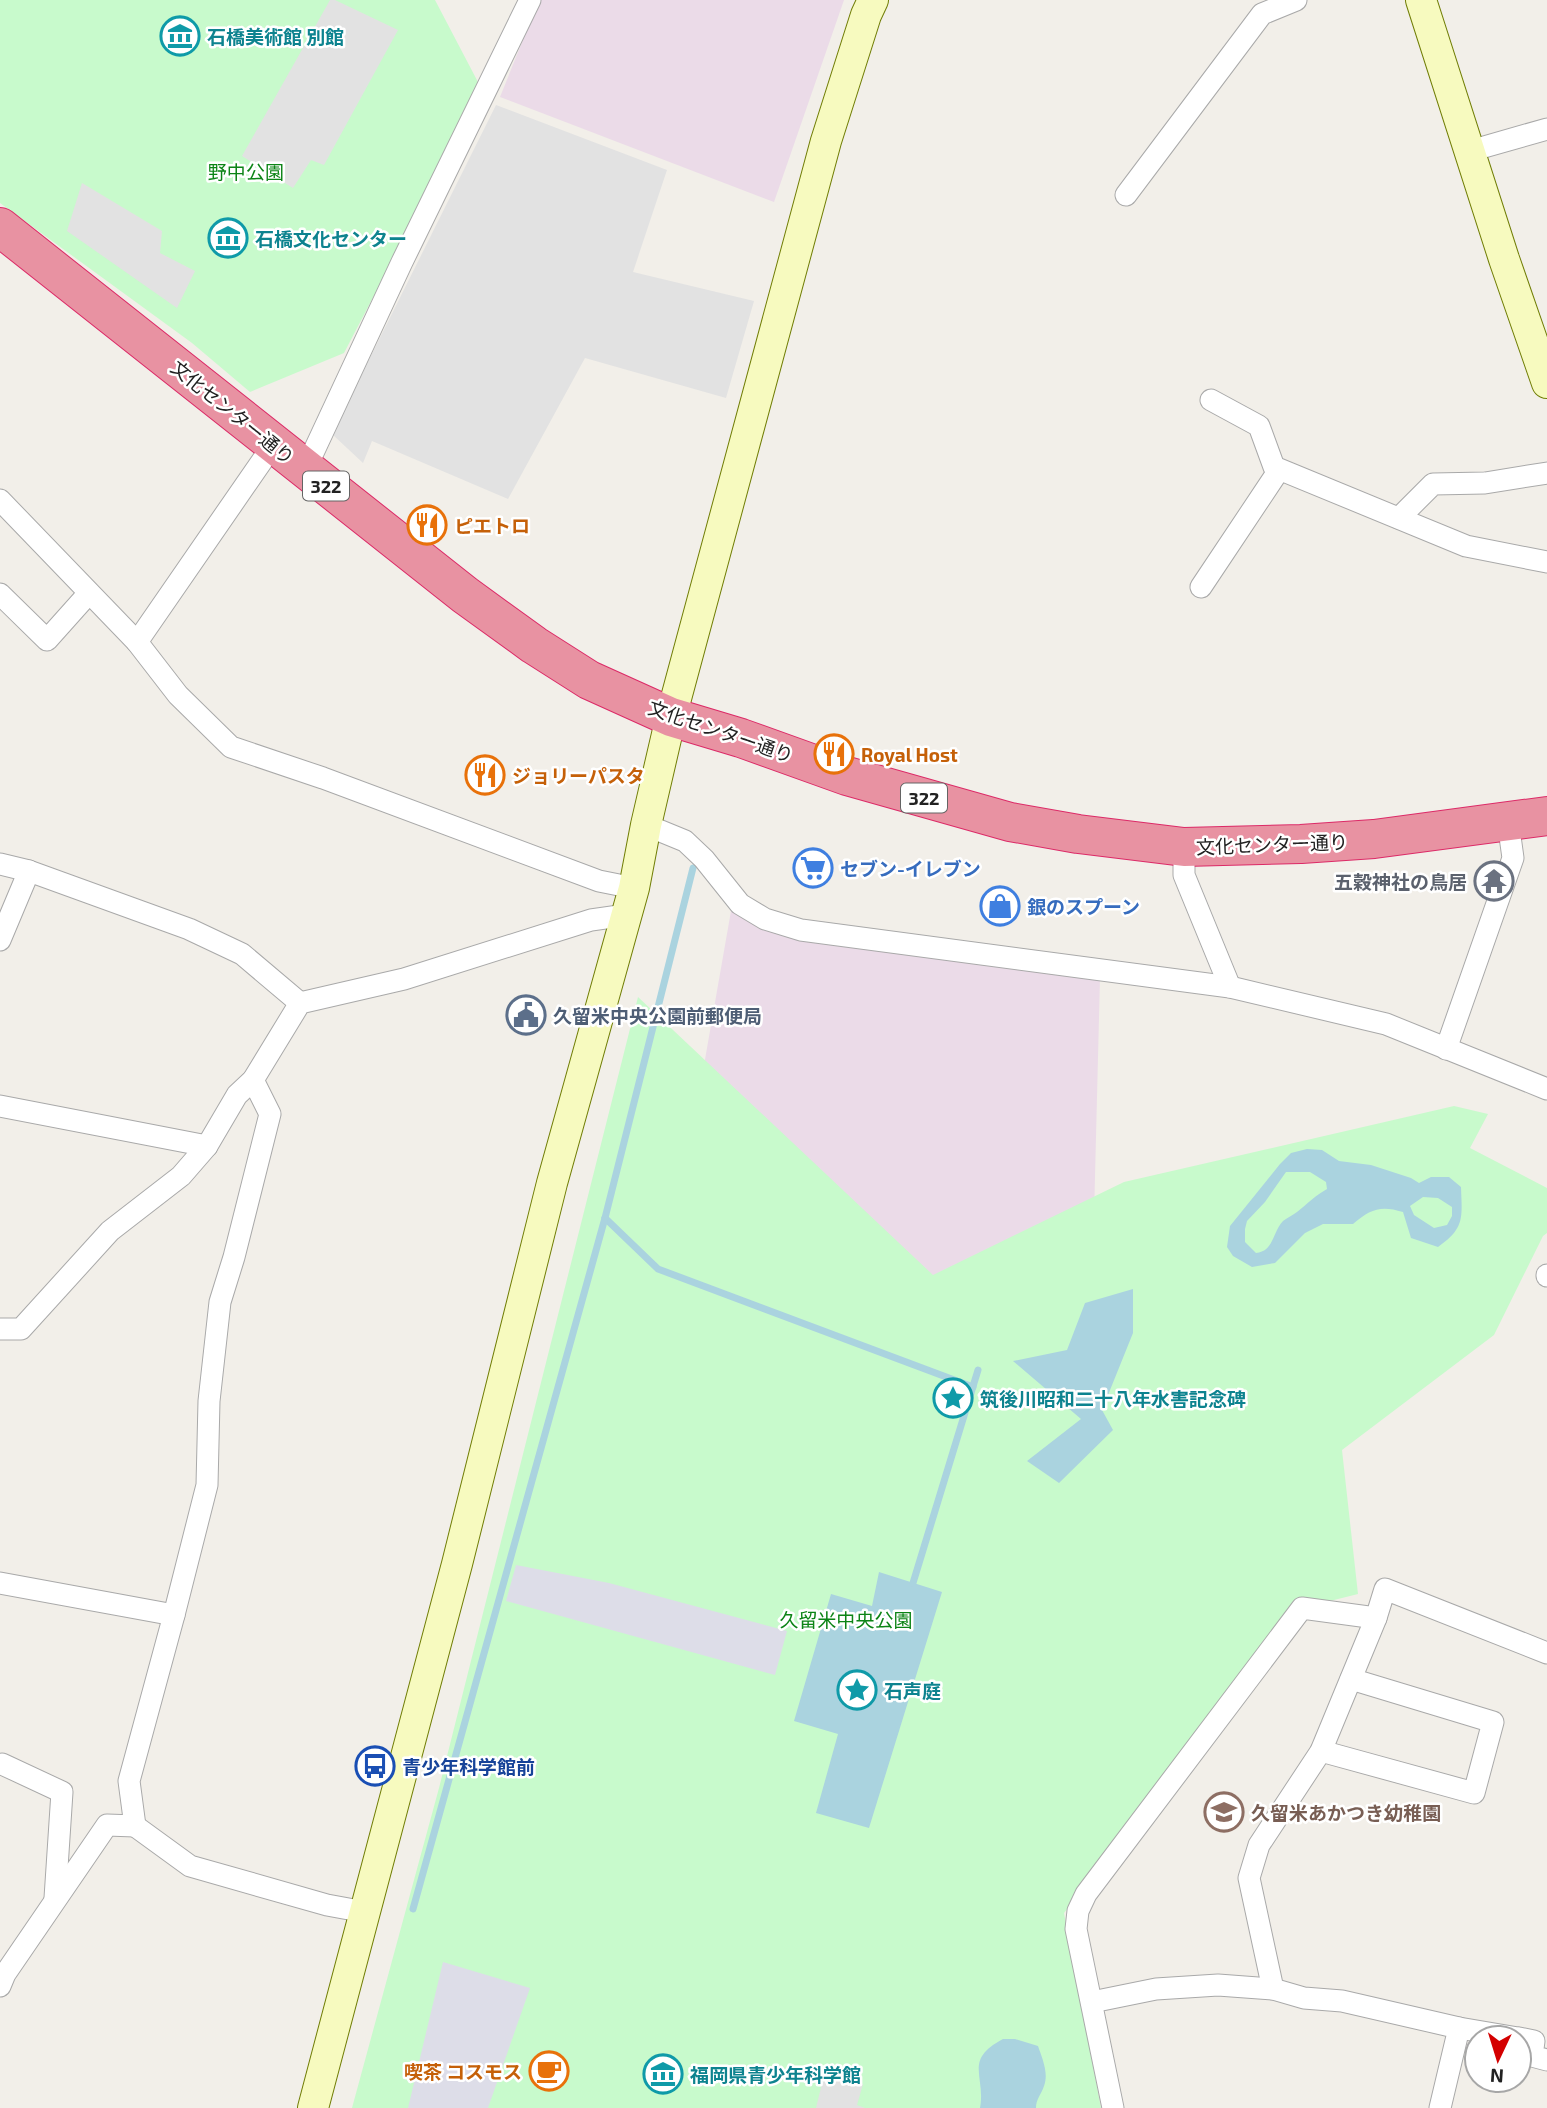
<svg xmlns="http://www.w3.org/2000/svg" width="1547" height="2108" font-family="'Exo 2','Noto Sans JP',sans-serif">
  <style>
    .industrial { fill: #ebdbe8 }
    .park { fill: #c8facc }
    .parking { fill: #e2e2e2 }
    .plaza { fill: #dddde8 }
    .water { fill: #aad3df; fill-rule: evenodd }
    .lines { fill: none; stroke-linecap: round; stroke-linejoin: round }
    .stream { stroke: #aad3df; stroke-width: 7 }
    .street-casing { stroke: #a9a9a9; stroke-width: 23 }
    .secondary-casing { stroke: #707d05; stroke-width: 32 }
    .highway-casing { stroke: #dc2a67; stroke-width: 40 }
    .street { stroke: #fff; stroke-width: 21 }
    .secondary { stroke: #f7fabf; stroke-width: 30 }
    .highway { stroke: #e892a2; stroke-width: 38 }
    .labels { text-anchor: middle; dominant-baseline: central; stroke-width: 5; stroke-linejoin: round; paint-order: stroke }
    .shield { fill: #fff; stroke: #646464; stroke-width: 2 }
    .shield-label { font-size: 18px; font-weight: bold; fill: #222 }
    .culture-label { font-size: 19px; font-weight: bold; fill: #0d838f; stroke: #fff; text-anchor: start }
    .park-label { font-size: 19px; fill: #0c8416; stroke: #fff }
    .street-label { font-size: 19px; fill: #222; stroke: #fff }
    .food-label { font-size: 19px; font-weight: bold; fill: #c56008; stroke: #fff; text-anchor: start }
    .shop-label { font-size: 19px; font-weight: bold; fill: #366cbe; stroke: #fff; text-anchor: start }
    .worship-label { font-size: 19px; font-weight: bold; fill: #5b616d; stroke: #fff; text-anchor: end }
    .service-label { font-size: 19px; font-weight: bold; fill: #4e5e75; stroke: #fff; text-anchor: start }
    .transit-label { font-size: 19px; font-weight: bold; fill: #164399; stroke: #fff; text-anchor: start }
    .education-label { font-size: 19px; font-weight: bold; fill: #785e54; stroke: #fff; text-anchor: start }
  </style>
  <rect width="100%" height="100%" fill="#f2efe9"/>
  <!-- industrial -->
  <g class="industrial">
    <path d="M539,0H844L774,202L500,97Z"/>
    <path d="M731,911L791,931L1100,978L1093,1256L982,1296L750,1239L700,1088Z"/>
  </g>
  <!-- park -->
  <g class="park">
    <path d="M0,0H435L479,84L414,219L344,353L250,392L192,343L0,203Z"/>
    <path d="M638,997L933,1275L1124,1182L1454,1106L1488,1114L1470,1148L1547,1188V1233L1543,1236L1494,1335L1342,1450L1358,1594L1302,1608L1064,1913L1101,2108H352L439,1788Z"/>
  </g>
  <!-- parking -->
  <g class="parking">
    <path d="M330,0H335L398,30L324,165L311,160L293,188L242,156Z"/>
    <path d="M496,105L667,170L633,272L754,301L726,398L585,358L508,499L372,441L363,463L332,434Z"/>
    <path d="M82,183L162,231L160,253L195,271L177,308L67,231Z"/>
    <path d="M825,2071L863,2084L857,2105L865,2108H816Z"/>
  </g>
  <!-- plaza -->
  <g class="plaza">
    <path d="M516,1565L609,1583L787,1631L775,1675L506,1601Z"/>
    <path d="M443,1962L530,1988L488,2108H408Z"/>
  </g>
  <!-- water -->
  <g class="water">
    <path d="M1307,1149L1322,1150L1339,1161L1371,1165L1411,1178L1419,1183L1431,1177H1449L1461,1187C1462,1218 1465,1228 1438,1247L1411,1238L1403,1212C1381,1205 1370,1209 1353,1224H1323L1305,1233L1275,1263L1252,1267L1233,1256L1227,1247L1230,1226L1280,1164L1291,1153ZM1286,1172H1310L1326,1182L1327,1189C1316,1195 1307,1204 1297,1212C1293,1215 1287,1218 1283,1221C1272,1233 1274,1251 1256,1253L1245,1242V1229L1247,1221L1265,1202ZM1423,1197L1438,1198L1452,1207V1216L1447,1225L1434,1228L1414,1215L1410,1206Z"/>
    <path d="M1133,1289V1333L1102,1410L1113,1430L1059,1483L1027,1461L1081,1419L1013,1361L1067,1350L1085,1303Z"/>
    <path d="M879,1572L942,1592L869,1828L816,1813L838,1734L794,1721L831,1594L872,1606Z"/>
    <path d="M1003,2039H1015L1038,2046C1042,2058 1049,2073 1044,2086C1041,2095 1036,2099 1036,2108H980C986,2076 963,2060 1003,2039Z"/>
  </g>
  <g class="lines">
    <!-- stream -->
    <g class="stream">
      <path d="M605,1218L658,1269L973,1387"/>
      <path d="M913,1583L978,1370"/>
      <path d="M413,1909L605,1218L693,868"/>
    </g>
    <!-- street casing -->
    <g class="street-casing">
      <g id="street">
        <path d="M1470,151L1547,129"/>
        <path d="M1126,195L1262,14L1296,0"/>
        <path d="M1211,400L1259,426L1274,467L1466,546L1547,562"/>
        <path d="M305,470L402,262L530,0"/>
        <path d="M0,500L137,642L178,695L231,747L323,778L599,881L634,888"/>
        <path d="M1399,518L1433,484L1485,483L1547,473"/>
        <path d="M1201,587L1279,470"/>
        <path d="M0,594L47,640L89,593"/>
        <path d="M137,642L273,445"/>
        <path d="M646,825L685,841L704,859L740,904L765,919L801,930L1230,987L1386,1024L1547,1089"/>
        <path d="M1184,847V875L1230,987"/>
        <path d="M0,864L29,871L189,929L242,954L300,1003"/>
        <path d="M0,940L29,871"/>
        <path d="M1446,1049L1513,858L1508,822"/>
        <path d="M0,1106L207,1146"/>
        <path d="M1547,1275V1276"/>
        <path d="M0,1329H21L110,1231L181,1176L207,1146L237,1095L253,1080L300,1003L404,979L591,920L626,915"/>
        <path d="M0,1583L174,1615"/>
        <path d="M1321,1751L1474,1793L1493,1722L1351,1679"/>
        <path d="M2,1764L62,1792L55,1898"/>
        <path d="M135,1826L190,1866L327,1905L365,1912"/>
        <path d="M0,1986L5,1974L107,1825L135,1826L129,1781L174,1615L207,1485L209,1401L220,1302L234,1257L270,1114L253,1080"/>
        <path d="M1092,2002L1156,1989L1218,1985L1273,1989"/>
        <path d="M1459,2028L1518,2038"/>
        <path d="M1519,2038L1534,2041L1532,2056L1547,2060"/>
        <path d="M1113,2108L1076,1929L1078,1911L1086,1894L1302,1608L1376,1618"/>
        <path d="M1440,2108L1459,2028L1342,2001L1304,1998L1273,1989L1249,1878L1259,1845L1321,1751L1376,1618L1385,1589L1547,1653"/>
      </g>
    </g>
    <!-- secondary casing -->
    <g class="secondary-casing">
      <g id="secondary">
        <path d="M1421,0L1504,259L1547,383"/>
        <path d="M313,2108L457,1564L552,1183L634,888L646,825L671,717L826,141L866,15L873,0"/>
      </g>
    </g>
    <!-- highway casing -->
    <g class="highway-casing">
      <path id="highway" d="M0,227L465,595L534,645L589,680L671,717L741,738L847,776L1010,822L1078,834L1184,847L1301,844L1374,839L1547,816"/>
    </g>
    <!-- street -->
    <use href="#street" class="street"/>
    <!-- secondary -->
    <use href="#secondary" class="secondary"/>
    <!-- highway -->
    <use href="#highway" class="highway"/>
  </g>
  <!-- icons -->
  <defs>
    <g id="museum-ring" transform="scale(2.0125)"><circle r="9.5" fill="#fff" stroke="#0f9aa8" stroke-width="1.5"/><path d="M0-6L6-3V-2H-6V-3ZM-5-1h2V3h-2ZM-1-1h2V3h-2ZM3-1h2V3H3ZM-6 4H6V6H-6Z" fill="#0f9aa8"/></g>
    <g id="restaurant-ring" transform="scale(2.0125)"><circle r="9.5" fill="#fff" stroke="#e8710a" stroke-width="1.5"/><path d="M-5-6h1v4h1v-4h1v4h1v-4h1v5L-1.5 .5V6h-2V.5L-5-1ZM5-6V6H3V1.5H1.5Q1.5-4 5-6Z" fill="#e8710a"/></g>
    <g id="supermarket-ring" transform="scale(2.0125)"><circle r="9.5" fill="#fff" stroke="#3f7fe0" stroke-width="1.5"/><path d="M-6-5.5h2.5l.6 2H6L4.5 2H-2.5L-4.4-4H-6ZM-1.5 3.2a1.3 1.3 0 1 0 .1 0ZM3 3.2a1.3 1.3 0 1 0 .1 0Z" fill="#3f7fe0"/></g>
    <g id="temple-ring" transform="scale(2.0125)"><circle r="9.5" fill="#fff" stroke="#6b7280" stroke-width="1.5"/><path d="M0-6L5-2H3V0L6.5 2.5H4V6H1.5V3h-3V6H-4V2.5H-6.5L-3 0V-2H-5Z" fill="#6b7280"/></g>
    <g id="shop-ring" transform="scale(2.0125)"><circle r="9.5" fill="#fff" stroke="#3f7fe0" stroke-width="1.5"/><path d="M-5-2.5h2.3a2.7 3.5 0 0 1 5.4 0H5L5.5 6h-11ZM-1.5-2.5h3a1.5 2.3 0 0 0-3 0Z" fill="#3f7fe0"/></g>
    <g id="civic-ring" transform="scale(2.0125)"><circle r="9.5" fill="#fff" stroke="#5c6f8a" stroke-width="1.5"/><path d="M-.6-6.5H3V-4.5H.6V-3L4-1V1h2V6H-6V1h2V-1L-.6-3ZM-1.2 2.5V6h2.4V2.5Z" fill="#5c6f8a"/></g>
    <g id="sight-ring" transform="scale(2.0125)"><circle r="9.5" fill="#fff" stroke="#0f9aa8" stroke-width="1.5"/><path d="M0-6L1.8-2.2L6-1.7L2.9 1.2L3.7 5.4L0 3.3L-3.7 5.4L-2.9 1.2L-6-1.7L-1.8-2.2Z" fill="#0f9aa8"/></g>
    <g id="bus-ring" transform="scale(2.0125)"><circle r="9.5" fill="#fff" stroke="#1a4fb4" stroke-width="1.5"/><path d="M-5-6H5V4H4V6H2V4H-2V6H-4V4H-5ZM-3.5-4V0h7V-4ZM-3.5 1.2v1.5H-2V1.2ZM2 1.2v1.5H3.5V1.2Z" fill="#1a4fb4"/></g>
    <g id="school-ring" transform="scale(2.0125)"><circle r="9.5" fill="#fff" stroke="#8d6e63" stroke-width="1.5"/><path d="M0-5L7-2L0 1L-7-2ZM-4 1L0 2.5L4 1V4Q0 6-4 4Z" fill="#8d6e63"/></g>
    <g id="cafe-ring" transform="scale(2.0125)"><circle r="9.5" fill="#fff" stroke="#e8710a" stroke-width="1.5"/><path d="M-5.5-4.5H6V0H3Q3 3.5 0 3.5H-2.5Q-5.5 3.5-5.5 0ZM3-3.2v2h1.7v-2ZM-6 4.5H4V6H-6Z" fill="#e8710a"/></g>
  </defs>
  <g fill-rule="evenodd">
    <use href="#museum-ring" x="180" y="36"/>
    <use href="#museum-ring" x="228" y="238"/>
    <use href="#restaurant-ring" x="427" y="525"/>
    <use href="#restaurant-ring" x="834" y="754"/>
    <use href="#restaurant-ring" x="485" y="775"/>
    <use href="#supermarket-ring" x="813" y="868"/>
    <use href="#temple-ring" x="1494" y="881"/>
    <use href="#shop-ring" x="1000" y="906"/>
    <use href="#civic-ring" x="526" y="1015"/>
    <use href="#sight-ring" x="953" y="1398"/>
    <use href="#sight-ring" x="857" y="1690"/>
    <use href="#bus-ring" x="375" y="1766"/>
    <use href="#school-ring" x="1224" y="1812"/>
    <use href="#cafe-ring" x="549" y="2071"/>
    <use href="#museum-ring" x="663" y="2074"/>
  </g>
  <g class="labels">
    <!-- shield labels -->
    <g class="shield">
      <rect x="303" y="471.5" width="46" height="29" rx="5"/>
      <rect x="901" y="783.5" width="46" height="29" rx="5"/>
    </g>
    <g class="shield-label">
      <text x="326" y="486">322</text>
      <text x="924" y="798">322</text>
    </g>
    <!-- culture labels -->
    <g class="culture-label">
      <text x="207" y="36">石橋美術館 別館</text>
      <text x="255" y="238">石橋文化センター</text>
      <text x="980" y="1398">筑後川昭和二十八年水害記念碑</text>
      <text x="884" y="1690">石声庭</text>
      <text x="690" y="2074">福岡県青少年科学館</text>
    </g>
    <!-- park labels -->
    <g class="park-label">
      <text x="246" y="171">野中公園</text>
      <text x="846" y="1619">久留米中央公園</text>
    </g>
    <!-- street labels -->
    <g class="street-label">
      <text transform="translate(233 412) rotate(39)">文化センター通り</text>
      <text transform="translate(721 731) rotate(19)">文化センター通り</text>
      <text transform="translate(1272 844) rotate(-2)">文化センター通り</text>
    </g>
    <!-- food labels -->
    <g class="food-label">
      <text x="454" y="525">ピエトロ</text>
      <text x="861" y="754">Royal Host</text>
      <text x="512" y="775">ジョリーパスタ</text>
      <text x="522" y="2071" text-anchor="end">喫茶 コスモス</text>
    </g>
    <!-- shop labels -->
    <g class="shop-label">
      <text x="840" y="868">セブン-イレブン</text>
      <text x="1027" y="906">銀のスプーン</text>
    </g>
    <!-- worship labels -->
    <g class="worship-label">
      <text x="1467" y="881">五穀神社の鳥居</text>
    </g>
    <!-- service labels -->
    <g class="service-label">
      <text x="553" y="1015">久留米中央公園前郵便局</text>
    </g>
    <!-- transit labels -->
    <g class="transit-label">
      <text x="402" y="1766">青少年科学館前</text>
    </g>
    <!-- education labels -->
    <g class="education-label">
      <text x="1251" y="1812">久留米あかつき幼稚園</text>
    </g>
  </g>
  <!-- north arrow -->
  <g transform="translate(1498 2059) rotate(184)"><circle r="33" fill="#ffffff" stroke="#a7a7a7" stroke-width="2"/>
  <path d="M0-5L12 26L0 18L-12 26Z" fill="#d40000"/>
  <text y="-10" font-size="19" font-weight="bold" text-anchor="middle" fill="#222222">N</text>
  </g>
</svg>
